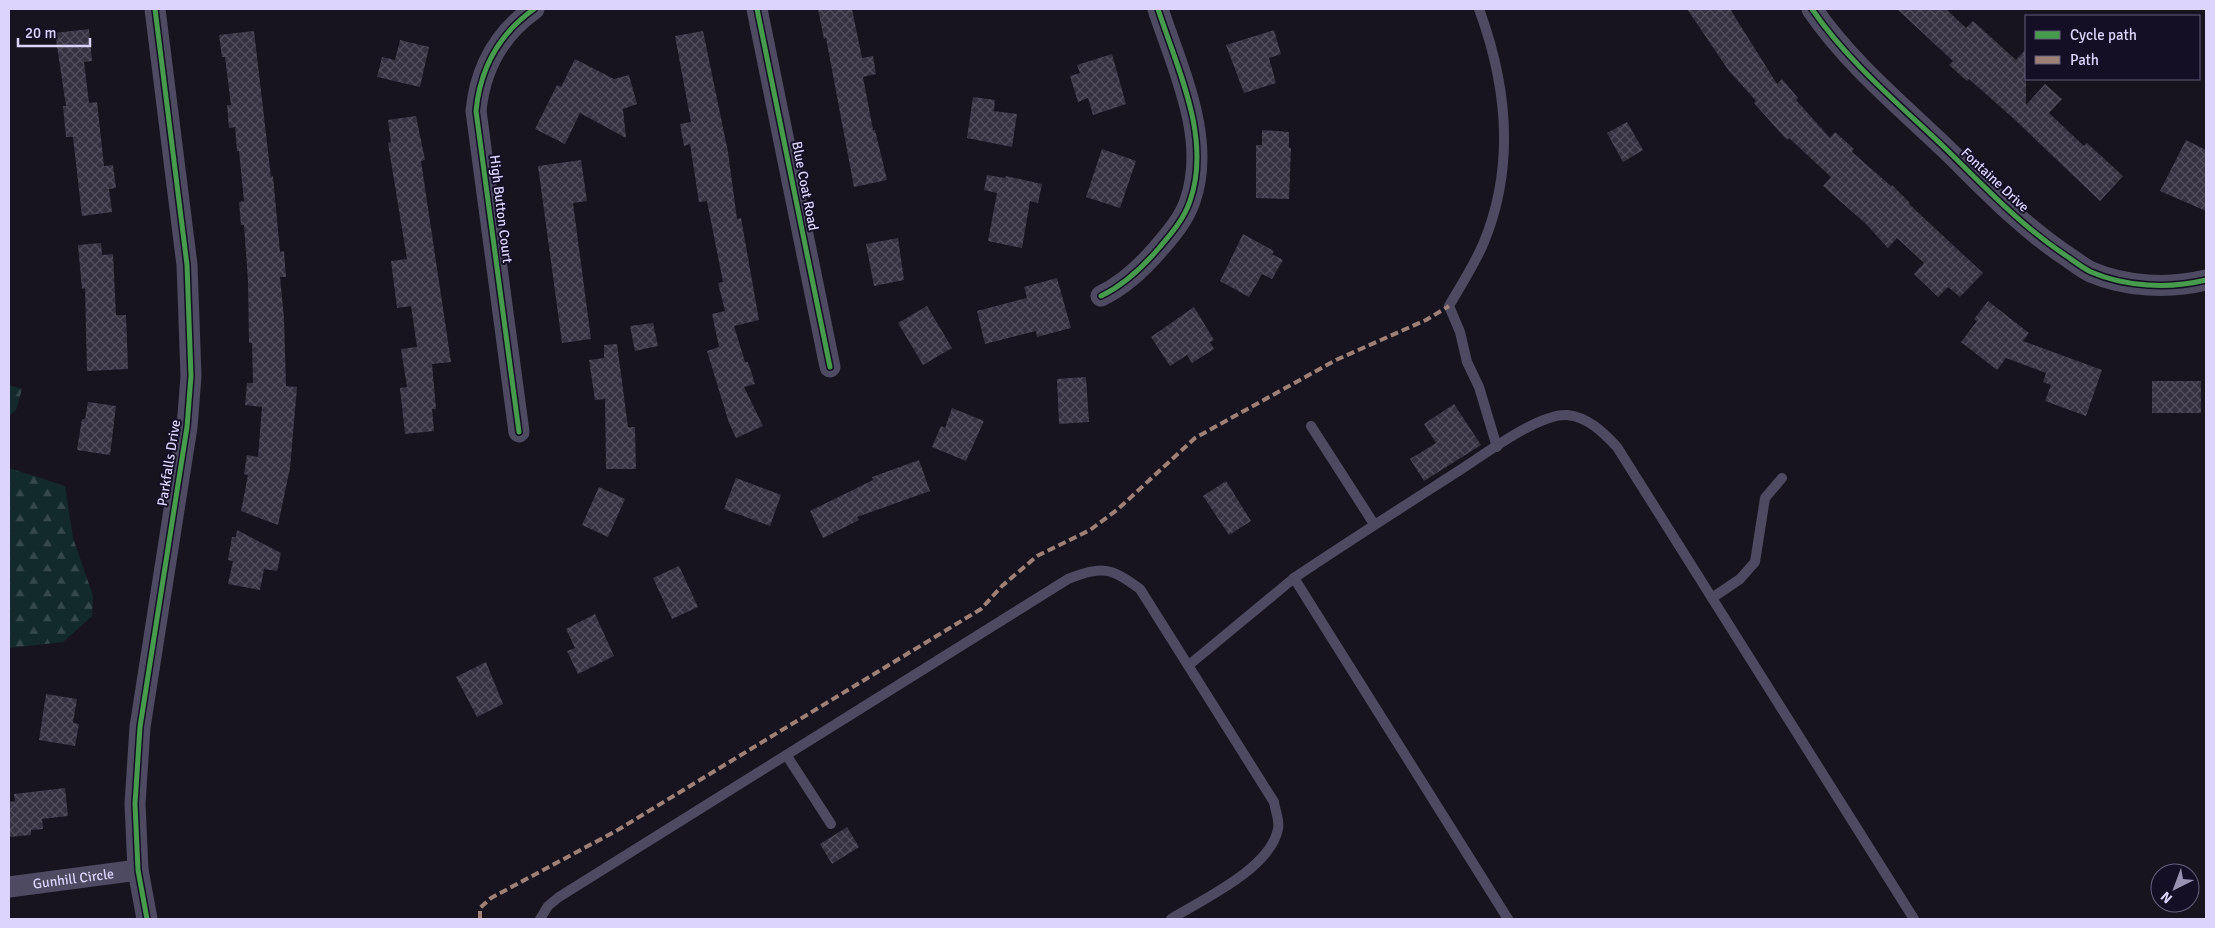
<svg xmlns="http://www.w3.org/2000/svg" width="2215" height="928" font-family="Signika,sans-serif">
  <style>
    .forest { fill: url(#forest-firs) }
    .building { fill: url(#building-cross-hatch) }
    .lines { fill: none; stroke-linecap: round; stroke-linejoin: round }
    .lane { stroke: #4d4a61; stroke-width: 10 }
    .street { stroke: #4d4a61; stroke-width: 21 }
    .quiet { stroke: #9e8076; stroke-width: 4; stroke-dasharray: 8 4; stroke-linecap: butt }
    .cycleway-casing { stroke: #150f25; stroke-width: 8 }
    .cycleway { stroke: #469c4c; stroke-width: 5 }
    .labels { text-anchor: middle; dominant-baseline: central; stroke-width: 4; stroke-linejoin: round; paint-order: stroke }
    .street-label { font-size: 14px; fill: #ddd4fe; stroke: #150f25 }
  </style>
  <defs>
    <pattern id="forest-firs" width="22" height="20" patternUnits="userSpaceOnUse" patternTransform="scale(1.25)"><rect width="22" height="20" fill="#132a2d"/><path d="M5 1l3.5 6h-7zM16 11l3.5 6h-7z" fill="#35484c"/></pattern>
    <pattern id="building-cross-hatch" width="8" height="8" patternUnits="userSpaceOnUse" patternTransform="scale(1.25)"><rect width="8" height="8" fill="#363242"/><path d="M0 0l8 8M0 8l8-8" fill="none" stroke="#534f5e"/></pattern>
  </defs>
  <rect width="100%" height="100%" fill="#171420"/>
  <!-- forest -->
  <g class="forest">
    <path d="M9,385L22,389L16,410L9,416Z"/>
    <path d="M9,468L65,486L73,538L93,596L92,616L63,642L9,648Z"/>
  </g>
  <!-- building -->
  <g class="building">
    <path d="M818,9H852L862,58L873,56L876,74L863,77L873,130H875L887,180L854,187L826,38L824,39Z"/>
    <path d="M1687,9H1730L1777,84L1782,79L1798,98L1796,100L1830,138L1835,132L1854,149L1852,152L1891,186L1892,185L1910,203L1909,204L1983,273L1960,297L1948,287L1938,297L1914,274L1924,263L1897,238L1888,248L1866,224L1823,186L1831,177L1789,138L1787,140L1754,103L1756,101L1729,71Z"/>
    <path d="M1897,9H1946L1966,28L1973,21L2016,60L2026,49V105L2045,84L2062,99L2049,113L2084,146L2087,143L2123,176L2100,201L2014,119L1969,79L1967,81L1949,65L1953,61Z"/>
    <path d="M89,29L92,61L84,62L89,103L97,102L104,166L113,165L116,188L109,189L112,212L82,216L73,137H66L63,106H66L55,33Z"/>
    <path d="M1274,30L1281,54L1269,58L1276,83L1244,93L1226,45Z"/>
    <path d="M254,31L271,177L273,176L280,252L284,251L286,277H280L284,318L286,386L297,387L290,468L278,525L241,511L248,475L244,474L247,455L258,457L262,407L245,405L247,383H253L252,343H249L248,281L244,225H241L239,202L244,201L239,151H237L235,127L229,128L227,105H231L225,57H222L219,35Z"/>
    <path d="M703,31L728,152L737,219L741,218L759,320L734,326L745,362H748L755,384L744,387L763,426L736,438L729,423L707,351L719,347L712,314L725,311L718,283L723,282L707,201L699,202L690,144L684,146L680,124L691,122L675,36Z"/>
    <path d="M400,40L429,47L420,87L377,77L382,57L395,60Z"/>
    <path d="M1112,54L1126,104L1093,115L1088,98L1078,102L1070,76L1080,73L1077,65Z"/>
    <path d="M575,59L614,79L629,75L637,104L623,109L626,138L580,113L565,144L535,129L557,85L561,87Z"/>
    <path d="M973,97L995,100L994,111L1017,114L1012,147L967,138Z"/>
    <path d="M416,116L425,160L421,161L451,362L432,364L436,409H432L434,431L405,434L400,388L407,387L401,349L417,347L411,306L397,308L391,261L407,259L388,143L391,142L388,120Z"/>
    <path d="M1627,122L1643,150L1623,162L1607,133Z"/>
    <path d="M1262,130L1289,132V148H1291L1289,199L1256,198V145H1262Z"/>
    <path d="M2186,140L2206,150V211L2160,191Z"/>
    <path d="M1102,149L1136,161L1120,208L1086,197Z"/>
    <path d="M581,160L587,201L573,203L591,339L562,343L538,166Z"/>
    <path d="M987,175L1005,178L1006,176L1042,184L1038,203L1030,201L1022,248L988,241L997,193L984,190Z"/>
    <path d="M1243,234L1274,251L1272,254L1283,260L1272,279L1262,274L1249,297L1220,281Z"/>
    <path d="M898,238L904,280L874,286L866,244Z"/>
    <path d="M101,243L102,255L113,254L116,315H126L128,369L87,371L85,288L82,289L78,245Z"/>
    <path d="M1057,278L1071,328L1037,337L1036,331L985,344L977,311L1027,298L1024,287Z"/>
    <path d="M1988,301L2029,333L2023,341L2102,370L2086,416L2045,401L2051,385L2043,382L2046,373L2006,358L1997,370L1961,342L1977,321L1974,319Z"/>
    <path d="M927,306L952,348L923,365L898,323Z"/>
    <path d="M1194,307L1214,340L1210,342L1214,349L1192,363L1187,355L1170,366L1151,337Z"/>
    <path d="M653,323L658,346L635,351L630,326Z"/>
    <path d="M617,344L628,427H635L636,469H606L605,399L595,400L589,360L604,358V345Z"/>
    <path d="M1086,377L1089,422L1059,424L1057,379Z"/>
    <rect x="2152" y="381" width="49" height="32"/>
    <path d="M88,402L116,406L110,455L77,450L82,419H85Z"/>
    <path d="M1454,404L1481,445L1424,481L1410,459L1436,443L1424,424Z"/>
    <path d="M952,408L984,421L966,461L932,447L941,426L945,428Z"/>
    <path d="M919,460L930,491L857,517L859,520L823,538L810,511L873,480L872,477Z"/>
    <path d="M736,478L781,495L770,526L724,509Z"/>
    <path d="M1226,481L1251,521L1229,535L1203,496Z"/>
    <path d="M599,487L625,499L608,537L582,525Z"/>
    <path d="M237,530L281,553L277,571L264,569L260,590L228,584L233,561L228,560L232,537H236Z"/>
    <path d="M679,566L698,607L672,619L653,578Z"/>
    <path d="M595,614L614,656L578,674L567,651L575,648L566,629Z"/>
    <path d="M486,662L503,704L477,717L456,677Z"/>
    <path d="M46,694L77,699L73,723L79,724L75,746L39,740Z"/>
    <path d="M65,788L68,816L42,819L43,829L31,830V835L9,837V802L15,801L14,794Z"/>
    <path d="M847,827L859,847L832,864L820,844Z"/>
  </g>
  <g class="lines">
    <!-- lane -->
    <g class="lane">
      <path d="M1479,9C1507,85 1515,166 1484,242C1475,264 1461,285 1449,306L1460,332L1467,362L1479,387L1497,447"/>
      <path d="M1311,426L1374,524"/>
      <path d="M1712,598L1740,579L1755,562L1765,498L1782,478"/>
      <path d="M1189,665L1294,578"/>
      <path d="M787,756L831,824"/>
      <path d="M540,919L548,906L559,897L1068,579C1103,566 1110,567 1140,589L1274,802C1275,810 1280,821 1278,829C1270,869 1203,899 1171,919"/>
      <path d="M1508,919L1294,578C1349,541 1404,506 1460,470C1484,455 1539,413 1567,415C1588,417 1603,432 1617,447L1914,919"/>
    </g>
    <!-- street -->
    <g class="street">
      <path d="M757,9L830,367"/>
      <path d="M1812,9C1848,62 1900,105 1946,149C1985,187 2022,227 2068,257C2075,262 2083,268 2091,272C2126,287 2169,289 2206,280"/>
      <path d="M1101,296C1124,285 1142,268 1159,248C1171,234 1184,219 1190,201C1212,138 1177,68 1158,9"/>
      <path d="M519,432L476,111C480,69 499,34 534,9"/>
      <path id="s1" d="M9,887L138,870"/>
      <path d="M147,919L138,870L135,804L140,727L187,427L191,376L187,265L155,9"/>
    </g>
    <!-- quiet -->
    <path class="quiet" d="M480,919V908L491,898L616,831L981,609L1002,586L1037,556L1090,530L1117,510L1195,438L1336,360L1426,320L1449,306"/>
    <!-- cycleway casing -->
    <g class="cycleway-casing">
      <g id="cycleway">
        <path d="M757,9L830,367"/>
        <path d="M1812,9C1848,62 1900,105 1946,149C1985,187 2022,227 2068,257C2075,262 2083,268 2091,272C2126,287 2169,289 2206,280"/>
        <path d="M1101,296C1124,285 1142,268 1159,248C1171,234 1184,219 1190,201C1212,138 1177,68 1158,9"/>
        <path d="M519,432L476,111C480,69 499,34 534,9"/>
        <path d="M147,919L138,870L135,804L140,727L187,427L191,376L187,265L155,9"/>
      </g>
    </g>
    <!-- cycleway -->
    <use href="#cycleway" class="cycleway"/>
  </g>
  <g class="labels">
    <!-- street labels -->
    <g class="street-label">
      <text transform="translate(1995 180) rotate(43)">Fontaine Drive</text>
      <text transform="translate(805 186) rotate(79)">Blue Coat Road</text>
      <text transform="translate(501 209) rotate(83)">High Button Court</text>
      <text transform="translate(169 463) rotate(-81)">Parkfalls Drive</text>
      <text stroke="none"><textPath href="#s1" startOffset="65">Gunhill Circle</textPath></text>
    </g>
  </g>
  <!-- border -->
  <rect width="2215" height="928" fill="none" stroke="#ddd4fe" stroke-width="20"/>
  <!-- legend -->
  <rect x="2025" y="15" width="175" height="65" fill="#150f25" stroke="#655e7c"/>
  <rect x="2035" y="31" width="25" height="8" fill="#469c4c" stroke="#655e7c"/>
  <text x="2070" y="40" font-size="15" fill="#ddd4fe">Cycle path</text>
  <rect x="2035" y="56" width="25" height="8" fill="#9e8076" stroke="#655e7c"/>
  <text x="2070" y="65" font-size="15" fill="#ddd4fe">Path</text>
  <!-- north arrow -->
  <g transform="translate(2175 888) rotate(222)"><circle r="24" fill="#150f25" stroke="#655e7c"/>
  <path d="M0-4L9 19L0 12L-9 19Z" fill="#9891b0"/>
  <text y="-8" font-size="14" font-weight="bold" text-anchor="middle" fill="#ddd4fe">N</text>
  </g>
  <!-- scale -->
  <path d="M18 38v8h72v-8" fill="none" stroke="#ddd4fe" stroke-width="2.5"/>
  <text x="25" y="38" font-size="15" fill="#ddd4fe" stroke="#150f25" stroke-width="4" paint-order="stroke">20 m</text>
</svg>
